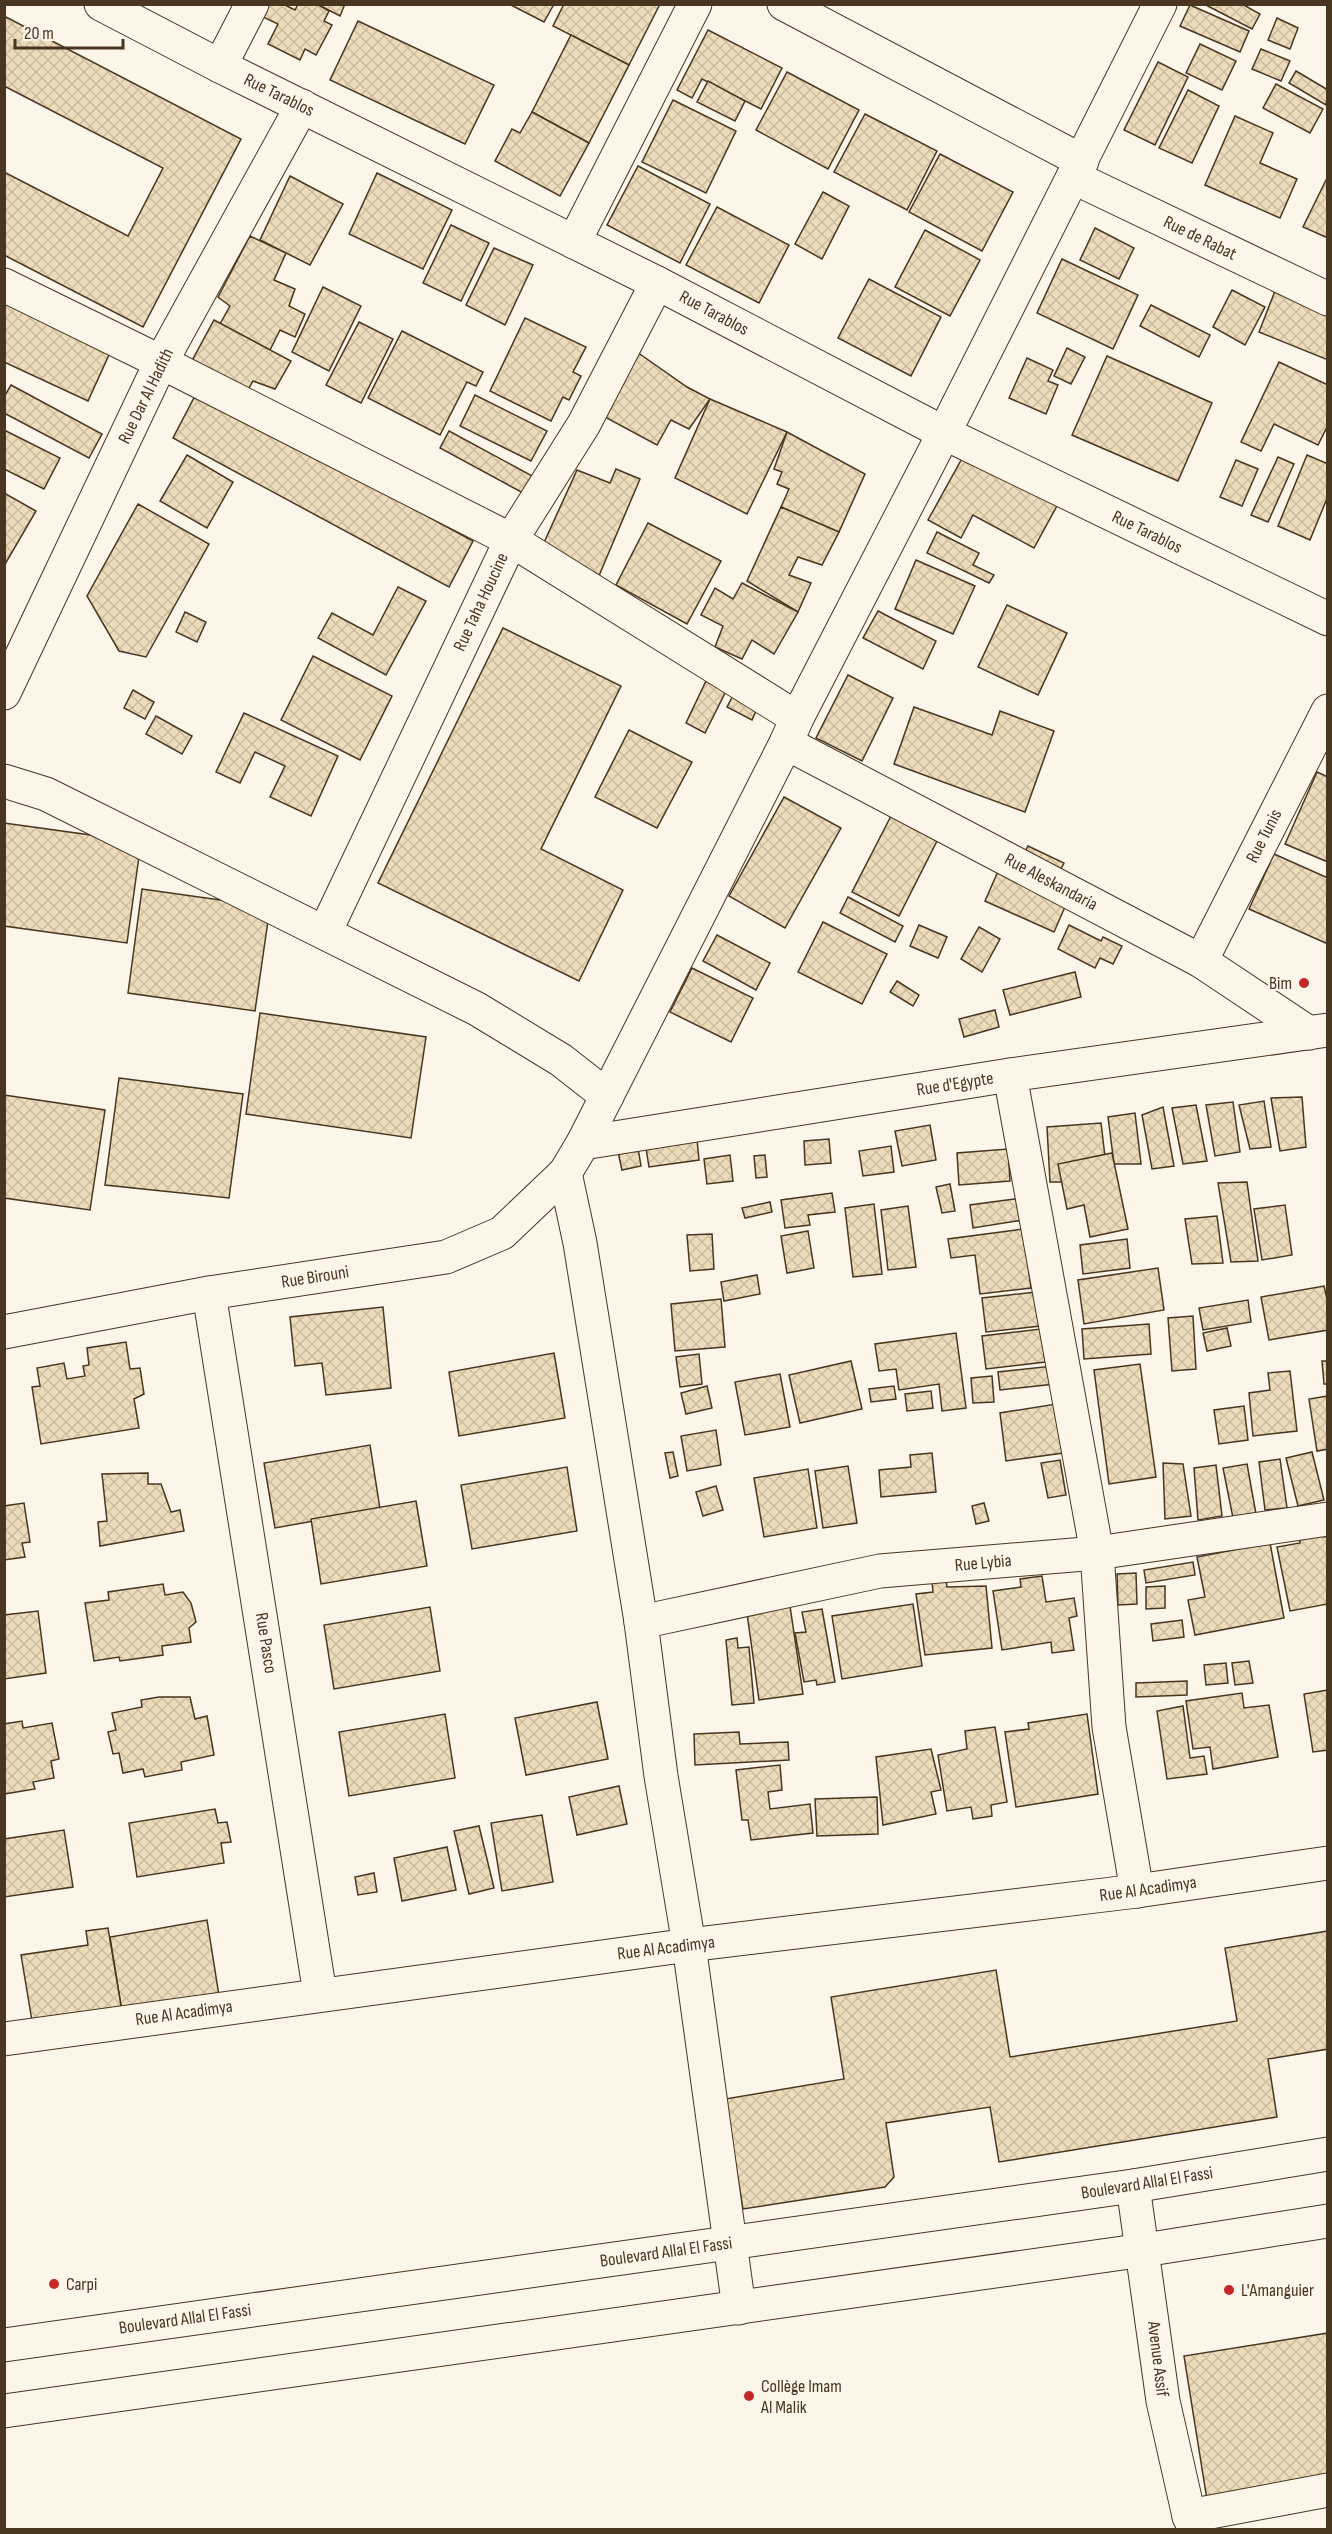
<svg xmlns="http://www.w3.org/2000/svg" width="1332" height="2534" font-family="'Sofia Sans Condensed',sans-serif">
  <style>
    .building { fill: url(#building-cross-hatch); stroke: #4a3520; stroke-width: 1.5 }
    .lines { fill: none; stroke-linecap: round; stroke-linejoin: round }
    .street-casing { stroke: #4a3520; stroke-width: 35 }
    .secondary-casing { stroke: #4a3520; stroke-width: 35 }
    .street { stroke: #fbf6e9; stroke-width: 33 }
    .secondary { stroke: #fbf6e9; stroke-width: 33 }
    .poi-dot { fill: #c62828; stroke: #fbf6e9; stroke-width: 2 }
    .labels { text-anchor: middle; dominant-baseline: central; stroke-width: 4.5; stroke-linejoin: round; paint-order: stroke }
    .street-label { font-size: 18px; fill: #4a3520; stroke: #fbf6e9 }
    .poi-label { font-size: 18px; fill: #4a3520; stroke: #fbf6e9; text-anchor: start }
  </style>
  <defs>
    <pattern id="building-cross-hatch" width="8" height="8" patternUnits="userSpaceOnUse" patternTransform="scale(1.5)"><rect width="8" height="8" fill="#ecdcbc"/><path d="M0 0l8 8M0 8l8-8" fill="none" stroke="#ccbda1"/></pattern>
  </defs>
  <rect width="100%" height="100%" fill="#fbf6e9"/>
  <!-- building -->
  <g class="building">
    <path d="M267,4H283L295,10L298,4H317L329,11L324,21L332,25L316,55L305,49L300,60L268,44L278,24L261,16Z"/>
    <path d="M317,4H345L340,16Z"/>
    <path d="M509,4H554L544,22Z"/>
    <path d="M564,4H660L629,65L553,26Z"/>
    <path d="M1204,4H1242L1260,14L1252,29Z"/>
    <path d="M1190,5L1249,31L1240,52L1180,26Z"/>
    <path d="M4,16L241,139L143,327L4,255V172L128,236L163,168L4,86Z"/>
    <path d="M1277,18L1298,28L1290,49L1268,40Z"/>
    <path d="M358,21L494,85L465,144L330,80Z"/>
    <path d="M708,30L782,68L761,109L702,79L692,98L677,90Z"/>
    <path d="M571,35L629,65L589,143L532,112Z"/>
    <path d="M1200,44L1236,61L1222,90L1186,73Z"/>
    <path d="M1261,49L1290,61L1281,81L1252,69Z"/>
    <path d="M1158,62L1188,77L1155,145L1124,130Z"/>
    <path d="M1296,71L1328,90L1326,105L1289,83Z"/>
    <path d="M787,72L859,110L828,169L756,130Z"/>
    <path d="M708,81L745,101L735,121L697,102Z"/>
    <path d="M1276,84L1323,109L1310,133L1263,108Z"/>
    <path d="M1188,90L1219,106L1192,163L1159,148Z"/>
    <path d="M673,100L736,131L706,193L642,162Z"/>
    <path d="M532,112L589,143L560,196L495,161L512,129L520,133Z"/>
    <path d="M865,114L937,151L907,210L834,172Z"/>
    <path d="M1235,116L1273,133L1260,163L1297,179L1280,218L1205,185Z"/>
    <path d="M940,154L1013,192L982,251L909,212Z"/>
    <path d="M638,166L710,204L680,263L607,225Z"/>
    <path d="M377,173L452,210L423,269L349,234Z"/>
    <path d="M290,176L343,204L310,265L260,240Z"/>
    <path d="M1328,176V238L1303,227Z"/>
    <path d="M823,192L849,206L822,259L795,244Z"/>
    <path d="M717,207L789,245L759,303L686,265Z"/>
    <path d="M451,225L489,243L461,301L423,283Z"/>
    <path d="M1095,228L1134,248L1119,279L1080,260Z"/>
    <path d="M925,230L980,260L950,316L895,287Z"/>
    <path d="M250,236L286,253L274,280L295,289L289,306L305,314L295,337L280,330L270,350L220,324L230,306L218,297Z"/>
    <path d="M494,248L533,265L505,325L466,305Z"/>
    <path d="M1062,259L1138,295L1113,349L1037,313Z"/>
    <path d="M869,279L941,317L911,376L838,338Z"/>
    <path d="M323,287L361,306L329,371L292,352Z"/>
    <path d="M1232,290L1265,307L1245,345L1213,327Z"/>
    <path d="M1275,291L1328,313V360L1259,332Z"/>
    <path d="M4,296L113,346L88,401L4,362Z"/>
    <path d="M1151,305L1210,335L1199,357L1140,326Z"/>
    <path d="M525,318L586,347L573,372L581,376L569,400L563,397L551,421L490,391Z"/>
    <path d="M214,320L291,361L275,389L253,381L245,395L188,368Z"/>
    <path d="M359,322L393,339L361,403L326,385Z"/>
    <path d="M402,331L483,372L476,386L467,382L440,435L368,398Z"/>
    <path d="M1067,348L1085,357L1071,384L1054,376Z"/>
    <path d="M637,352L687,387L710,399L689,429L671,420L657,445L603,416Z"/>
    <path d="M1107,356L1212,403L1178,481L1072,435Z"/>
    <path d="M1027,358L1053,370L1048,381L1058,385L1046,414L1009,398Z"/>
    <path d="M1279,362L1328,385V425L1318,445L1274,424L1261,451L1241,442Z"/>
    <path d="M11,385L102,434L89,458L4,413V397Z"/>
    <path d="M197,392L473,541L449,587L173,438Z"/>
    <path d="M475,395L547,431L531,461L460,426Z"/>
    <path d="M710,399L787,432L747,514L675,478Z"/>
    <path d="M4,430L60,458L44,489L4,469Z"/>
    <path d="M449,431L534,477L525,494L440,448Z"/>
    <path d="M787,432L865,474L839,532L781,507L789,489L777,484L782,472L774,469Z"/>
    <path d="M965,453L1058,504L1034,548L973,515L961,538L928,520Z"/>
    <path d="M187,455L233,482L207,528L160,501Z"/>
    <path d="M1307,455L1328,464V496L1310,540L1278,526Z"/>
    <path d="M1278,457L1294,464L1268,522L1251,515Z"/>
    <path d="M1236,460L1258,469L1242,506L1220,497Z"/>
    <path d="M616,469L640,479L598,578L542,547L577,470L610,483Z"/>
    <path d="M4,493L36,511L4,566Z"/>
    <path d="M138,504L209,544L146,657L119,651L87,596Z"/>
    <path d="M781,507L839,532L822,565L798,557L789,575L811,583L798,612L747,581Z"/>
    <path d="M648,523L721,561L687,624L616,585Z"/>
    <path d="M937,532L979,553L973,565L994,575L989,583L927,553Z"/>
    <path d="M916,560L975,586L953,634L895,609Z"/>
    <path d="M742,583L798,612L774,654L752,640L742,659L715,647L723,626L701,615L715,588L733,599Z"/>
    <path d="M398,587L426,601L386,675L318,638L332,613L373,635Z"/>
    <path d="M1007,605L1067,633L1038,695L978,667Z"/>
    <path d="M878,611L936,641L923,669L863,638Z"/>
    <path d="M185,612L206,622L197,642L176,632Z"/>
    <path d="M503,628L621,686L541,849L623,890L579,981L378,883Z"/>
    <path d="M313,656L392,696L360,760L281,720Z"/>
    <path d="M848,675L893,698L862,761L816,738Z"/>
    <path d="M706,681L726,691L705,733L686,723Z"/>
    <path d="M133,690L154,702L145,719L124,708Z"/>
    <path d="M735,692L759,704L752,720L727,707Z"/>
    <path d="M914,707L992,735L1000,711L1054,731L1025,812L894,764Z"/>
    <path d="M244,713L338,756L311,816L270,797L285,766L255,752L240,783L216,772Z"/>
    <path d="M156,716L192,736L182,754L146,734Z"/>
    <path d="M629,730L692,762L657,828L595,797Z"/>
    <path d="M1317,772L1328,777V862L1285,844Z"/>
    <path d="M784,797L841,828L785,928L729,896Z"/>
    <path d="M891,816L937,841L899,916L852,892Z"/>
    <path d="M4,823L141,842L127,943L4,926Z"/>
    <path d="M1028,846L1064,863L1056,878L1020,861Z"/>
    <path d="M1274,854L1328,878V944L1249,909Z"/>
    <path d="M999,869L1068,900L1054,932L985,901Z"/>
    <path d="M142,889L270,907L255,1011L128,993Z"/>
    <path d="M848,897L903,926L895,942L840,913Z"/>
    <path d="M823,922L887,954L862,1004L798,972Z"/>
    <path d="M919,925L947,937L938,958L910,946Z"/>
    <path d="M1069,925L1101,941L1103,937L1122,946L1113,964L1100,958L1095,968L1058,949Z"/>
    <path d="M979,927L1000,939L982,972L961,959Z"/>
    <path d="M717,935L770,963L756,990L703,961Z"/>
    <path d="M692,968L753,998L731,1042L670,1012Z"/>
    <path d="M1075,972L1081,997L1010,1015L1003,990Z"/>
    <path d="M897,981L919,995L913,1006L890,992Z"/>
    <path d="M995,1010L999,1027L964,1037L959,1019Z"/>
    <path d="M260,1013L426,1037L411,1138L246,1114Z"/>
    <path d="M119,1078L243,1094L229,1198L105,1185Z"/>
    <path d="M4,1095L105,1110L90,1210L4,1198Z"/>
    <path d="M1302,1097L1306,1147L1280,1151L1271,1098Z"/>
    <path d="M1264,1101L1271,1147L1250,1149L1239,1105Z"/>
    <path d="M1233,1102L1240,1152L1215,1156L1206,1105Z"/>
    <path d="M1196,1105L1207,1161L1183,1164L1172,1108Z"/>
    <path d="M1163,1107L1174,1166L1152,1169L1142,1115Z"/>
    <path d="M1135,1113L1141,1164H1114L1108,1117Z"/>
    <path d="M1101,1123L1108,1182H1050L1047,1127Z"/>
    <path d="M930,1125L936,1160L902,1166L895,1131Z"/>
    <path d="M696,1129L699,1160L649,1167L644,1136Z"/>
    <path d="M829,1139L831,1163L805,1165L804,1141Z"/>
    <path d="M891,1146L894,1172L863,1176L859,1151Z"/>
    <path d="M638,1148L641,1166L622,1170L618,1152Z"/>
    <path d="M1008,1149L1010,1181L959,1185L957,1153Z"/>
    <path d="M1112,1153L1128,1229L1090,1237L1084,1205L1067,1209L1058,1164Z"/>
    <path d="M730,1155L733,1181L707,1184L704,1159Z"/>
    <path d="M765,1155L767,1177L756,1178L754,1156Z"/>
    <path d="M1247,1182L1258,1261L1231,1262L1218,1183Z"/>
    <path d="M950,1184L955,1211L942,1213L936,1187Z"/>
    <path d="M832,1193L835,1212L808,1215L810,1225L785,1228L781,1200Z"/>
    <path d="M1021,1198L1023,1220L973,1228L970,1205Z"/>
    <path d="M770,1202L772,1212L745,1218L742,1208Z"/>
    <path d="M874,1204L882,1274L853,1277L845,1208Z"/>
    <path d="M1285,1205L1292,1255L1262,1260L1254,1209Z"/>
    <path d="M908,1206L916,1267L888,1270L881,1210Z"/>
    <path d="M1217,1216L1223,1263L1192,1264L1185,1219Z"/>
    <path d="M1023,1229L1031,1288L980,1294L975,1255L951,1258L948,1239Z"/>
    <path d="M808,1231L814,1268L787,1273L781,1236Z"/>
    <path d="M712,1234L714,1269L690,1271L687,1235Z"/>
    <path d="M1127,1239L1130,1268L1083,1274L1080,1245Z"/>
    <path d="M1158,1268L1164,1310L1084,1324L1078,1280Z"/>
    <path d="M757,1275L760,1294L724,1301L721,1282Z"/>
    <path d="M1324,1286L1328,1304V1330L1269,1340L1261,1297Z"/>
    <path d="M1036,1292L1040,1326L986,1332L982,1298Z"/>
    <path d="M721,1299L725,1347L675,1351L671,1304Z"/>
    <path d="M1248,1300L1251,1322L1203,1330L1199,1308Z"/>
    <path d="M383,1307L391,1388L326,1395L322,1363L295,1366L290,1317Z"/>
    <path d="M1193,1316L1196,1369L1172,1371L1168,1318Z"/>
    <path d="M1149,1324L1151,1354L1084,1359L1082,1329Z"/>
    <path d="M1227,1328L1231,1346L1207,1351L1203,1333Z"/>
    <path d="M1041,1329L1045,1362L986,1369L982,1336Z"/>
    <path d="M956,1333L966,1408L942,1411L939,1384L899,1390L896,1369L879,1371L875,1344Z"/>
    <path d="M126,1342L130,1369L140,1368L144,1394L134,1399L139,1428L41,1444L32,1387L40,1386L37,1368L64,1363L67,1379L85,1376L83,1366L89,1365L87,1348Z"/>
    <path d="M554,1353L565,1418L459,1436L449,1372Z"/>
    <path d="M699,1354L702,1384L680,1387L676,1357Z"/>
    <path d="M851,1361L862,1409L800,1423L789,1375Z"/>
    <path d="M1322,1361H1328V1384H1324Z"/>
    <path d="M1140,1364L1156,1477L1109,1484L1094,1370Z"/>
    <path d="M1053,1366L1055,1384L1000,1390L998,1372Z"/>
    <path d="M1290,1371L1297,1431L1253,1436L1249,1393L1270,1390L1268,1373Z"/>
    <path d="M780,1374L790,1427L745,1435L735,1382Z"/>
    <path d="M992,1376L994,1402L973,1403L971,1378Z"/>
    <path d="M707,1386L712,1408L686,1414L681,1393Z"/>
    <path d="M894,1386L896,1399L871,1402L869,1389Z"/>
    <path d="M931,1391L933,1408L907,1411L905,1394Z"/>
    <path d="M1328,1396V1449L1317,1451L1309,1399Z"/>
    <path d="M1056,1404L1063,1453L1006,1461L1000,1413Z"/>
    <path d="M1244,1406L1248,1440L1219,1444L1214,1410Z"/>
    <path d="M716,1430L721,1465L687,1471L681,1436Z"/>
    <path d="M370,1445L380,1509L275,1528L264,1463Z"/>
    <path d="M673,1452L678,1476L670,1478L665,1453Z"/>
    <path d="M1312,1452L1324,1500L1298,1506L1286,1458Z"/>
    <path d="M932,1453L936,1492L881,1497L879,1470L911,1467L910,1455Z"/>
    <path d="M1280,1459L1287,1508L1265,1510L1259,1462Z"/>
    <path d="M1060,1460L1066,1495L1048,1498L1041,1463Z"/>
    <path d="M1163,1463L1183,1464L1191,1516L1165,1519Z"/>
    <path d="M1247,1464L1256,1514L1233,1518L1223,1468Z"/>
    <path d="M1216,1465L1222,1516L1198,1520L1194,1468Z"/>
    <path d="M848,1466L857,1523L823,1528L815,1471Z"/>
    <path d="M567,1467L577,1531L472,1549L461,1485Z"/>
    <path d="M808,1469L817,1528L764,1537L754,1478Z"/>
    <path d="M148,1473V1484H161L171,1512L180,1510L184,1531L100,1546L98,1522L107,1521L102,1474Z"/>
    <path d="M716,1486L723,1510L703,1516L696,1492Z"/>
    <path d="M416,1501L427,1566L321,1584L311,1519Z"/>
    <path d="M24,1503L30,1542L22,1543L25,1557L4,1560V1506Z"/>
    <path d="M984,1503L989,1521L976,1524L972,1506Z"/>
    <path d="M1320,1531L1324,1537L1328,1536V1604L1290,1611L1277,1547L1300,1543L1299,1535Z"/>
    <path d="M1270,1543L1284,1618L1195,1635L1188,1600L1205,1597L1197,1557Z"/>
    <path d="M1193,1562L1195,1575L1146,1583L1144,1570Z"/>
    <path d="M1136,1573L1137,1604L1118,1605L1117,1574Z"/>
    <path d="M1042,1576L1046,1602L1074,1598L1077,1616L1069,1618L1074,1650L1052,1653L1051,1642L1002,1650L993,1591L1021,1587L1020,1579Z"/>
    <path d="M946,1580L947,1587L986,1586L992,1648L925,1655L916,1594L933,1592L932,1582Z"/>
    <path d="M163,1584L165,1595L183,1592L191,1603L196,1622L189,1628L191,1642L162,1646L163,1655L120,1661L119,1657L94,1661L85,1603L109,1600L108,1592Z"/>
    <path d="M1165,1586V1608L1146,1609V1587Z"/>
    <path d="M913,1604L922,1666L842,1679L832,1616Z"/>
    <path d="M790,1606L803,1694L759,1700L747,1613Z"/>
    <path d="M430,1607L440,1671L334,1689L324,1625Z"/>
    <path d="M822,1609L835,1682L817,1685L816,1680L804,1682L795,1633L806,1632L802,1612Z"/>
    <path d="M38,1611L46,1673L4,1679V1615Z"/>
    <path d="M1182,1620L1184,1637L1153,1641L1151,1624Z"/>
    <path d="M737,1638L738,1648L749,1647L754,1703L732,1705L726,1640Z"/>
    <path d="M1249,1661L1253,1683L1235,1685L1232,1663Z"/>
    <path d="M1226,1663L1228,1683L1206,1685L1204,1665Z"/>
    <path d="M1187,1681V1695L1136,1697V1683Z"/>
    <path d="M1328,1690V1750L1313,1752L1304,1694Z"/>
    <path d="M1242,1693L1244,1708L1269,1705L1278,1757L1213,1769L1210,1747L1193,1749L1186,1701Z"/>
    <path d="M159,1697H190L195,1719L207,1716L214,1755L181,1762L182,1770L145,1777L143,1769L123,1773L119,1753L113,1754L108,1732L116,1730L112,1713L142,1707L141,1700Z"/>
    <path d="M597,1702L608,1759L526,1775L515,1718Z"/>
    <path d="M1183,1706L1190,1758L1204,1756L1207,1774L1167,1779L1157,1711Z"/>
    <path d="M445,1714L455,1778L349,1796L339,1732Z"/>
    <path d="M1087,1714L1098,1794L1016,1807L1005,1732L1029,1729L1028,1723Z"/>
    <path d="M22,1721L23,1728L52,1723L59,1759L51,1761L54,1778L33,1782L35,1789L4,1794V1724Z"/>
    <path d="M995,1727L1007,1802L991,1805L992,1816L973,1819L971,1807L947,1811L938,1755L967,1749L965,1731Z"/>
    <path d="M739,1732L740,1744L788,1742L789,1760L695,1765L694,1734Z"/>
    <path d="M931,1749L941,1790L931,1792L936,1814L883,1825L876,1757Z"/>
    <path d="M780,1765L782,1790L768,1792L770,1809L810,1804L813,1833L751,1840L748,1820H742L736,1770Z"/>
    <path d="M619,1786L627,1824L577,1835L569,1797Z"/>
    <path d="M877,1797L878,1834L817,1836L815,1799Z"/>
    <path d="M215,1809L218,1823L227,1822L231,1842L221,1843L224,1863L137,1877L129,1823Z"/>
    <path d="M542,1815L553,1882L502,1891L491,1823Z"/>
    <path d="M479,1826L494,1888L469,1894L454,1831Z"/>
    <path d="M64,1830L73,1887L4,1897V1839Z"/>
    <path d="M447,1847L456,1890L402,1901L394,1858Z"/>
    <path d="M374,1873L377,1892L358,1895L355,1877Z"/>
    <path d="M207,1920L220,2002L123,2018L110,1937Z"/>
    <path d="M108,1928L123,2018L34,2033L21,1955L88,1945L86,1931Z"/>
    <path d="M1328,1931V2049L1268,2059L1277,2117L999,2162L990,2107L886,2123L894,2177L885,2187L743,2209L725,2099L844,2079L831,1997L996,1970L1010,2057L1237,2021L1225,1948Z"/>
    <path d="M1328,2333V2487L1208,2506L1184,2356Z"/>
  </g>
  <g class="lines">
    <!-- street casing -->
    <g class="street-casing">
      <g id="street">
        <path d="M101,4L220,66L657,283L944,433L1328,619"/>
        <path d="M784,4L1082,161"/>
        <path d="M220,66L252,4"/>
        <path d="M1073,177L1328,299"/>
        <path d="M574,242L695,4"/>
        <path d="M4,285L161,362L511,540L797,718"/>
        <path d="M4,693L161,362L302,106"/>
        <path d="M786,743L1201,961L1309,1033"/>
        <path d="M4,781L46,794L477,1009L561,1060L607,1096"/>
        <path d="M325,932L511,540L584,424L657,283"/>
        <path d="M1201,961L1328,711"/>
        <path d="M1010,1075L1097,1553L1109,1727L1137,1891"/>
        <path d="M583,1143L1010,1075L1328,1030"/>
        <path d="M565,1173L580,1243L641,1622L661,1776L689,1945L739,2308"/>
        <path d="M209,1293L320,1994"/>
        <path d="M4,1332L209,1293L446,1257L502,1233L565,1173L583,1143L786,743L797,718L944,433L1160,4"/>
        <path d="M641,1622L880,1571L1097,1553L1328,1519"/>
        <path d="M4,2039L689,1945L1137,1891L1328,1863"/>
        <path d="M1133,2186L1163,2401L1189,2516L1195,2530"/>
        <path d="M1189,2516L1328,2490"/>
      </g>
    </g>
    <!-- secondary casing -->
    <g class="secondary-casing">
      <g id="secondary">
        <path d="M4,2345L1133,2186L1328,2154"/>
        <path d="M4,2411L1144,2250L1328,2221"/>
      </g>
    </g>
    <!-- street -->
    <use href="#street" class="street"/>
    <!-- secondary -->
    <use href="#secondary" class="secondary"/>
  </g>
  <!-- markers -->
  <g class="poi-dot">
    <circle cx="1304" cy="983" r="6"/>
    <circle cx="54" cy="2284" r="6"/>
    <circle cx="1229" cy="2290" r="6"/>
    <circle cx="749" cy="2396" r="6"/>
  </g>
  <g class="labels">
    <!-- street labels -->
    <g class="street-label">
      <text transform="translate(279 95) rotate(26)">Rue Tarablos</text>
      <text transform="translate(1200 238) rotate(26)">Rue de Rabat</text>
      <text transform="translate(714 313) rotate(28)">Rue Tarablos</text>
      <text transform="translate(146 396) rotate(-64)">Rue Dar Al Hadith</text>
      <text transform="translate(1147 532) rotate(26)">Rue Tarablos</text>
      <text transform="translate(481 602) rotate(-65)">Rue Taha Houcine</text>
      <text transform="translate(1264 836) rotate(-63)">Rue Tunis</text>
      <text transform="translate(1051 882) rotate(28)">Rue Aleskandaria</text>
      <text transform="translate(955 1084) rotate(-9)">Rue d'Egypte</text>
      <text transform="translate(315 1277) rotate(-9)">Rue Birouni</text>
      <text transform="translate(983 1563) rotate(-5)">Rue Lybia</text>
      <text transform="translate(266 1643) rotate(81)">Rue Pasco</text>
      <text transform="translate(1148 1889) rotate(-8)">Rue Al Acadimya</text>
      <text transform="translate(666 1948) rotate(-7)">Rue Al Acadimya</text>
      <text transform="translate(184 2013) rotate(-8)">Rue Al Acadimya</text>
      <text transform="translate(1147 2183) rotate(-9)">Boulevard Allal El Fassi</text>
      <text transform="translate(666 2252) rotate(-8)">Boulevard Allal El Fassi</text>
      <text transform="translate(185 2319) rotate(-8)">Boulevard Allal El Fassi</text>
      <text transform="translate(1158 2359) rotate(83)">Avenue Assif</text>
    </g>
    <!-- poi labels -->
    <g class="poi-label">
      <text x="1292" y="983" text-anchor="end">Bim</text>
      <text x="66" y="2284">Carpi</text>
      <text x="1241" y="2290">L'Amanguier</text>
      <text x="761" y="2386">Collège Imam<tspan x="761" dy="21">Al Malik</tspan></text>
    </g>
  </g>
  <!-- border -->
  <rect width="1332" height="2534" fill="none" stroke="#4a3520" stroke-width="12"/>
  <!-- scale -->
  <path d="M15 39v9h108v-9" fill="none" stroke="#4a3520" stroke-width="3"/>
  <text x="24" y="39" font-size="18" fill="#4a3520" stroke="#fbf6e9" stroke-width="4.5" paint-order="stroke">20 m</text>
</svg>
